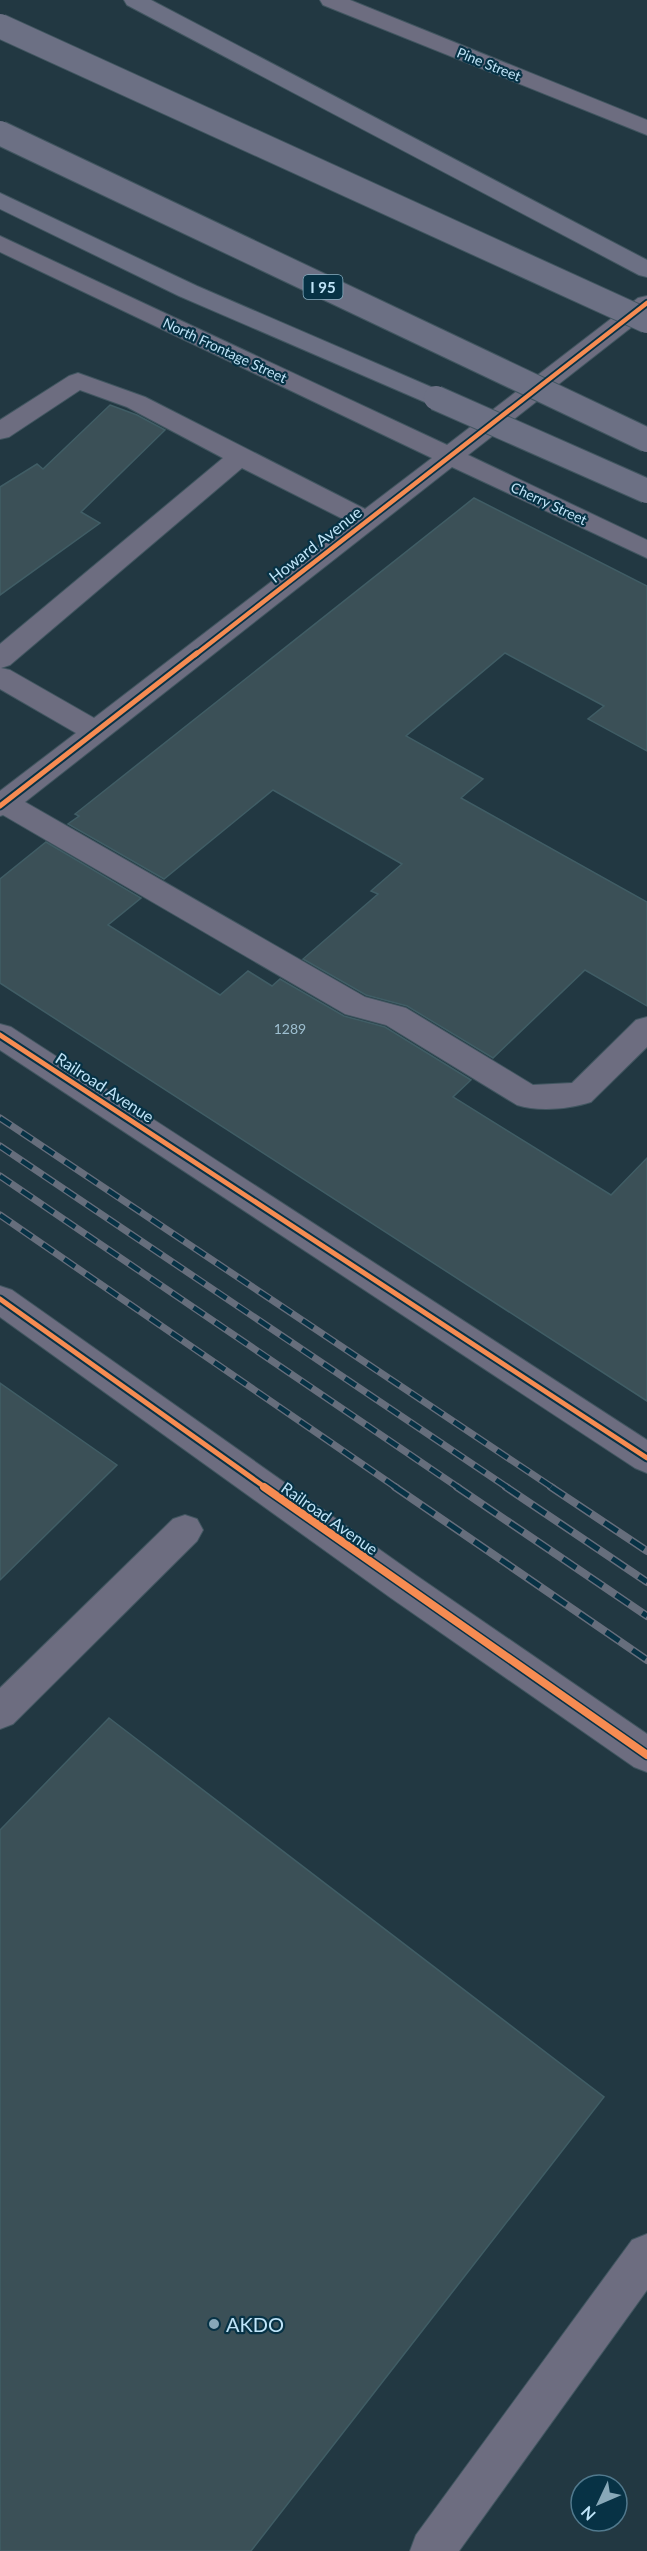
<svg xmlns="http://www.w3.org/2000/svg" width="647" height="2551" font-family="Lato,sans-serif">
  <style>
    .building { fill: #3b5057; stroke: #405d65; stroke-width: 1.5 }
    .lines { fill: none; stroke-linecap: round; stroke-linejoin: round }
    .minor-casing { stroke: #415660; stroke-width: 2 }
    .highway-casing { stroke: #415660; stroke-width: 2 }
    .minor { fill: #6d6d80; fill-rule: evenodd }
    .highway { fill: #6c7084; fill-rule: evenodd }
    .rail-far1-casing { stroke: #666e7c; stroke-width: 7 }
    .rail-casing { stroke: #666e7c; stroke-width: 8 }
    .rail-far1 { stroke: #073245; stroke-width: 4.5; stroke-dasharray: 13; stroke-linecap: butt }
    .rail { stroke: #073245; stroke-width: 5; stroke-dasharray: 16; stroke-linecap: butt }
    .highway-bridge-casing { stroke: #415660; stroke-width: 26; stroke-linecap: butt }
    .highway-bridge { stroke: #6c7084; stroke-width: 24 }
    .cycleway-far2-casing { stroke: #073245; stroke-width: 8 }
    .cycleway-far1-casing { stroke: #073245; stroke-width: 9 }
    .cycleway-casing { stroke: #073245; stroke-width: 11 }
    .cycleway-far2 { stroke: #f68b52; stroke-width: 4.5 }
    .cycleway-far1 { stroke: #f68b52; stroke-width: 5 }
    .cycleway { stroke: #f68b52; stroke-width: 8 }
    .poi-dot { fill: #88a8b8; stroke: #073245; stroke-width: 2 }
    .labels { text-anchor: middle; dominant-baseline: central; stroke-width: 4.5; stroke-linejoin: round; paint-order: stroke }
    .far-street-label { font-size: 14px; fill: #bfe4f8; stroke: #073245 }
    .number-label { font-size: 14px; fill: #9ebfd0 }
    .shield { fill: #073245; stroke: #88afc2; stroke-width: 1.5 }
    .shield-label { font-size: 15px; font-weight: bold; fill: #bfe4f8 }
    .street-label { font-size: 16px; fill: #bfe4f8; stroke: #073245 }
    .near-poi-label { font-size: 20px; fill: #bfe4f8; stroke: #073245; text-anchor: start }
  </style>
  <rect width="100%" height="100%" fill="#223842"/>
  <!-- building -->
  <g class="building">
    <path d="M110,405L137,415L165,430L81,512L100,523L0,595V487L37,464L43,469Z"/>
    <path d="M474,498L647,586V751L588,719L604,706L505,653L406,736L483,779L461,798L647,902V1006L585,970L493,1058L407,1006L366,995L303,959L378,894L371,891L402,864L273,790L164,879L68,824L79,816L75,814Z"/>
    <path d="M46,842L141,898L108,925L220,995L248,971L272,986L280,979L344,1016L385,1027L471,1080L453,1097L611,1195L647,1158V1401L0,983V879Z"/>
    <path d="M0,1383L117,1465L0,1580Z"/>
    <path d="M109,1718L604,2097L251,2551H0V1830Z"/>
  </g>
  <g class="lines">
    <!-- minor casing -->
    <g class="minor-casing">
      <g id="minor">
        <path d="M320,0H350L647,120V135L323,5Z"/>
        <path d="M0,236L447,445L638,298L647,296V315L468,455L647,540V558L452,467L25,802L365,997L406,1008L533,1085L572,1083L636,1020L647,1017V1047L591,1102C570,1109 538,1112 517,1105L386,1025L345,1014L3,815L0,816V791L76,733L0,689V644L223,458L127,407L80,390L9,437L0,439V420L69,376L78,373L145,397L365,509L432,458L0,252ZM242,468L349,522L94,718L10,670L1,668L10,665Z"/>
        <path d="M0,1024L11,1027L647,1440V1473L635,1468L0,1050Z"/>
        <path d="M0,1286L12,1290L417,1576L647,1734V1772L634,1767L391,1598L0,1317Z"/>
        <path d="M185,1515L197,1519L203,1530L197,1541L13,1724L0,1729V1688L173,1519Z"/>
        <path d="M647,2234V2290L459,2551H410L416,2535L632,2240Z"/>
      </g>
    </g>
    <!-- highway casing -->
    <g class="highway-casing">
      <g id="highway">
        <path d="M124,0H151L647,260V277L639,275L127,5Z"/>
        <path d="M0,193L197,286L445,393L449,398L445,403L436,406L427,403L179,296L0,209Z"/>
      </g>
    </g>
    <!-- minor -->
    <use href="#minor" class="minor"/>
    <!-- highway -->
    <use href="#highway" class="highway"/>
    <!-- rail-far1 casing -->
    <g class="rail-far1-casing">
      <g id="rail-far1">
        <path d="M0,1118L553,1488"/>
        <path d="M0,1146L508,1488"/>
        <path d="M0,1176L459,1488"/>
        <path d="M0,1215L397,1488"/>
      </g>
    </g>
    <!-- rail casing -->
    <g class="rail-casing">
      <g id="rail">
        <path d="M395,1487L647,1660"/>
        <path d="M457,1487L647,1616"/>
        <path d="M506,1487L647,1582"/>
        <path d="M551,1487L647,1551"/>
      </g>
    </g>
    <!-- rail-far1 -->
    <use href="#rail-far1" class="rail-far1"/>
    <!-- rail -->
    <use href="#rail" class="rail"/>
    <!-- highway-bridge casing -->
    <g class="highway-bridge-casing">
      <g id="highway-bridge">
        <path d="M0,26L647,321"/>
        <path d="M0,133L647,440"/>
        <path d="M436,398L647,491"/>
      </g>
    </g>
    <!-- highway-bridge -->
    <use href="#highway-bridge" class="highway-bridge"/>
    <!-- cycleway-far2 casing -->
    <g class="cycleway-far2-casing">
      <path id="cycleway-far2" d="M195,655L647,303"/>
    </g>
    <!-- cycleway-far1 casing -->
    <g class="cycleway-far1-casing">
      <g id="cycleway-far1">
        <path d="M0,806L197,653"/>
        <path d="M0,1035L647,1458"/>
        <path d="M0,1299L266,1488"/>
      </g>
    </g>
    <!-- cycleway casing -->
    <g class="cycleway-casing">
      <path id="cycleway" d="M264,1487L647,1755"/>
    </g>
    <!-- cycleway-far2 -->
    <use href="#cycleway-far2" class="cycleway-far2"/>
    <!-- cycleway-far1 -->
    <use href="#cycleway-far1" class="cycleway-far1"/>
    <!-- cycleway -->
    <use href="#cycleway" class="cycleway"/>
  </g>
  <!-- markers -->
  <circle class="poi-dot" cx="214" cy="2324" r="6"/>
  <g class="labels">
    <!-- far-street labels -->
    <g class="far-street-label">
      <text transform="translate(489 64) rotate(22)">Pine Street</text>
      <text transform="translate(225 350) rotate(25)">North Frontage Street</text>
      <text transform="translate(549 503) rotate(25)">Cherry Street</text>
    </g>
    <!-- number labels -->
    <g class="number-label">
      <text x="290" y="1028">1289</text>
    </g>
    <!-- shield labels -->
    <rect class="shield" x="303.5" y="275" width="39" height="24" rx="4.5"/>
    <g class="shield-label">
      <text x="323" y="287">I 95</text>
    </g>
    <!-- street labels -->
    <g class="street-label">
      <text transform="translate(315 544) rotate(-38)">Howard Avenue</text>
      <text transform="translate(105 1087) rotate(33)">Railroad Avenue</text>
      <text transform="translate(330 1518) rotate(35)">Railroad Avenue</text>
    </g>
    <!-- near-poi labels -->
    <g class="near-poi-label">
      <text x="226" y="2324">AKDO</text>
    </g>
  </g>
  <!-- north arrow -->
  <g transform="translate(599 2503) rotate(226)"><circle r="28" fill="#073245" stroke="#51798d" stroke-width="1.5"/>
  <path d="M0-4.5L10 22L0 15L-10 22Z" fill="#88a8b8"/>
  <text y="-9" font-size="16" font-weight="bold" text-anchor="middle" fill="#bfe4f8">N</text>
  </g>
</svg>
